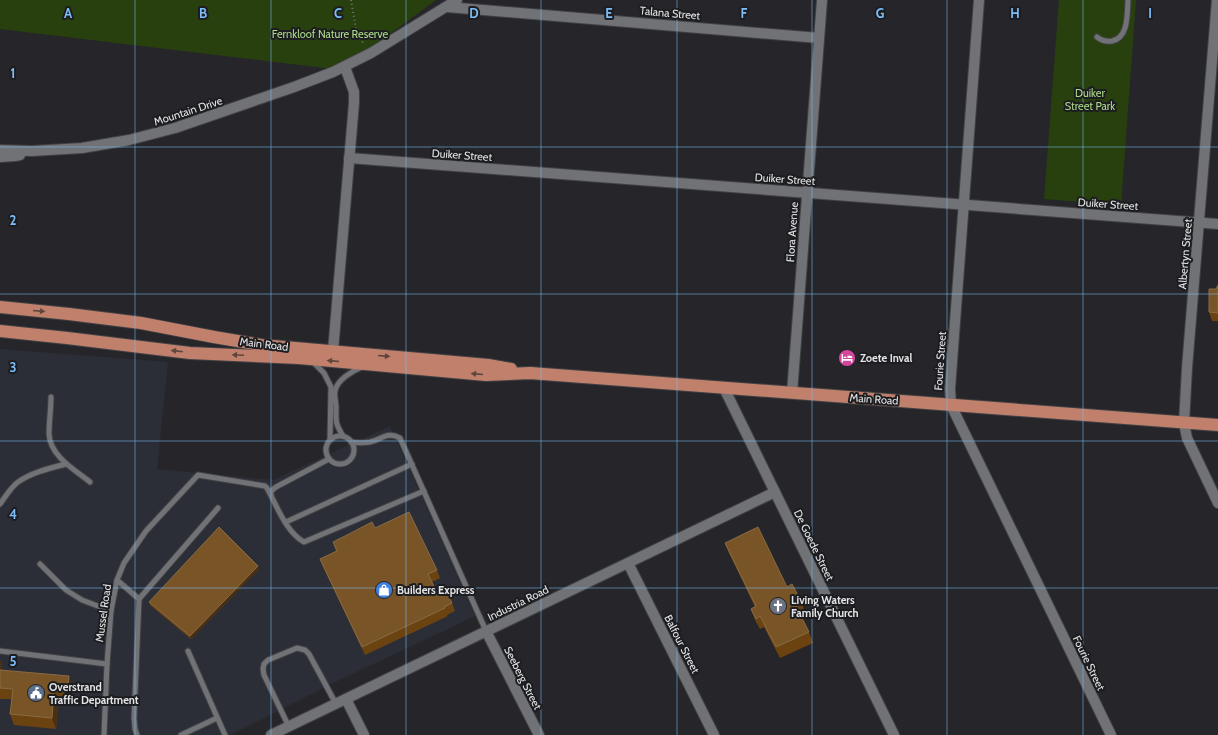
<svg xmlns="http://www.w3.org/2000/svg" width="1218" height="735" font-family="Cabin,sans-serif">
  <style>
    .built { fill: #2c2e37 }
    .green { fill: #28400e }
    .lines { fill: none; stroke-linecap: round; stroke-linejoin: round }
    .lane-casing { stroke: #424245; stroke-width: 7 }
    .street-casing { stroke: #424245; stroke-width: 12 }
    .primary-casing { stroke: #424245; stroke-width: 14 }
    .path { stroke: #77777a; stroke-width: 2; stroke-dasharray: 1 3; stroke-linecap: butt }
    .lane { stroke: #717276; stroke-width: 5 }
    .street { stroke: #717276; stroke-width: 10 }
    .primary { stroke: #c0806c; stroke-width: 12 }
    .wall { fill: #6b4310 }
    .shaded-wall { fill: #4a3011 }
    .building { fill: #785427; stroke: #896b45 }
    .oneway { fill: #5e453e }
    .grid { fill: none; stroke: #7dbef9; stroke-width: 1; stroke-opacity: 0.55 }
    .labels { text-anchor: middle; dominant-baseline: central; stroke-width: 4; stroke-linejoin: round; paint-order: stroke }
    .street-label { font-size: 11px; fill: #e4e4e6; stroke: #1c1d20 }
    .park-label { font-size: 11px; fill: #acd887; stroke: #1c1d20 }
    .poi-label { font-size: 11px; font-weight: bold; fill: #e4e4e6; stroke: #1c1d20; text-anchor: start }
    .grid-label { font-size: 13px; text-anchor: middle; font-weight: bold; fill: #7dbef9; stroke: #1c1d20; stroke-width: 4; stroke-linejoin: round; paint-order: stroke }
  </style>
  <rect width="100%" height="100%" fill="#26262a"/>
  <!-- built -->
  <path class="built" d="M0,349L168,362L157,469L273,480L390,426L475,616L329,685L231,735H0Z"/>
  <!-- green -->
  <g class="green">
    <path d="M0,0H436L341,70L0,29Z"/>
    <path d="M1059,0H1136L1121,205L1044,199Z"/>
  </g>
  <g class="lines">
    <!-- lane casing -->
    <g class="lane-casing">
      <g id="lane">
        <path d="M1097,37C1102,41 1106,42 1112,41C1129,38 1127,13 1128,0"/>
        <path d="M313,362L324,373L331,387L330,440"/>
        <path d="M51,397C51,409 49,422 49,434C50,456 75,470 90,482"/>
        <path d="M343,436C335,423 336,422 336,407C336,402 334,396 335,391C337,380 352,371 362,367"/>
        <circle cx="340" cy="450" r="14"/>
        <path d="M351,442C358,443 364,443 370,442C383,439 387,431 400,438L486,631"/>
        <path d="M271,494V491L276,487L329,459"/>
        <path d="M0,504C6,496 11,487 18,482C32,472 51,468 66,464"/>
        <path d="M286,522L412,464"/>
        <path d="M40,564L66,590L82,600L111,611"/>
        <path d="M117,580L139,599"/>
        <path d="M0,651L107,664"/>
        <path d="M188,651L225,735"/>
        <path d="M289,727L264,675L263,669L264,664L268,660L297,648L305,650L309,654L336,704"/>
        <path d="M104,735L107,664L111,611L117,580L124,563L146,531L198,475L265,486L267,488C277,506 286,532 304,542L424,491"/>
        <path d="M137,735L135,729L134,718L139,599L218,508"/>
        <path d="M181,735L217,718"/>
      </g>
    </g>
    <!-- street casing -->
    <g class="street-casing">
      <g id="street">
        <path d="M979,0L950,389L951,405L1111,735"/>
        <path d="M1217,0L1187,368L1184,423L1187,438L1218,503"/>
        <path d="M447,7L819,38"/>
        <path d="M0,150L32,151L82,148L129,140L175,128L294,87L333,72L371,53L457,0"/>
        <path d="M0,157L15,156L20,155"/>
        <path d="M349,158L1218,224"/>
        <path d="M333,351L354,103V92L345,67"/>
        <path d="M724,388L894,735"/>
        <path d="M792,393L822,0"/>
        <path d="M628,563L714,735"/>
        <path d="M486,631L539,735"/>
        <path d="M346,699L364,735"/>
        <path d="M271,735L775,492"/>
      </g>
    </g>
    <!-- primary casing -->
    <g class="primary-casing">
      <g id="primary">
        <path d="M0,307L69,314L141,323L214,337L261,345L488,365L511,369"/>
        <path d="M0,331L67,338L190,353L299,358L486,375L530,373L1218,425"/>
      </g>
    </g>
    <!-- path -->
    <path class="path" d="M351,0L357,35L364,44"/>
    <!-- lane -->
    <use href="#lane" class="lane"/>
    <!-- street -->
    <use href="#street" class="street"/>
    <!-- primary -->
    <use href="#primary" class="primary"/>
  </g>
  <!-- wall -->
  <g class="wall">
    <path d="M1218,285V321H1212L1209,312Z"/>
    <path d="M375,528L437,570L440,578L432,582L437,593L452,603L455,611L447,615L448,616L365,655L323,567L320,559L336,551L333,542Z"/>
    <path d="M725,543L787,587L802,603L805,614L801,616L809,632L813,643L780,658L764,627L760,629L755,620L751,609L755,607L729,553Z"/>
    <path d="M259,569L191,639L150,605L149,602Z"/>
    <path d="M0,660L2,666V670L73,687L71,703L58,702L56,729L14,725L10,714L12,699H0Z"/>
  </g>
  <!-- shaded-wall -->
  <g class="shaded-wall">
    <path d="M258,566L259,569L191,639L190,636Z"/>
    <path d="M0,660L2,666L1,681L0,678Z"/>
    <path d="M69,676L73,687L71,703L67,692Z"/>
    <path d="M54,691L58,702L56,729L52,718Z"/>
  </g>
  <!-- building -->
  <g class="building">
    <path d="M1218,285V313L1209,312V289H1216Z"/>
    <path d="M409,512L437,570L428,574L437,593L445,589L452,603L444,607L445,608L362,647L320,559L337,551L333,542L349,534L372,522L375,528Z"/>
    <path d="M219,527L258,566L190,636L149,602Z"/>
    <path d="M758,527L787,587L792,584L802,603L796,606L809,632L776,647L760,616L756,619L751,609L756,606L725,543Z"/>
    <path d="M0,670L69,676L67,692L54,691L52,718L10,714L13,689L0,688Z"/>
  </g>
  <!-- one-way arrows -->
  <defs><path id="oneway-solid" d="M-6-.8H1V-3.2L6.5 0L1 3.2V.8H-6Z"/></defs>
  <g class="oneway">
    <use href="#oneway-solid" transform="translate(39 311) rotate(5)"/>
    <use href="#oneway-solid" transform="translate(177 351) rotate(-173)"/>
    <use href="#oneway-solid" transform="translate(238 355) rotate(-177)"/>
    <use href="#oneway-solid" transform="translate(384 356) rotate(5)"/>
    <use href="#oneway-solid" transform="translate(333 361) rotate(-175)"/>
    <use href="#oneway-solid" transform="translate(477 374) rotate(-175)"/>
  </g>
  <!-- grid -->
  <path class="grid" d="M135,0V735M271,0V735M406,0V735M541,0V735M677,0V735M812,0V735M947,0V735M1083,0V735M0,147H1218M0,294H1218M0,441H1218M0,588H1218"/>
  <!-- icons -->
  <defs>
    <g id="hotel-disc" transform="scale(0.9)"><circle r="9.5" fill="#d1479c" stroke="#1c1d20"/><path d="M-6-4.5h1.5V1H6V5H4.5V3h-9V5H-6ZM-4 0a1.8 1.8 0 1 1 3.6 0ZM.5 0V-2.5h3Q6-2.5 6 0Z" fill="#fff"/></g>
    <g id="shop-disc" transform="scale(0.9)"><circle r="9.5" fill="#3f7fe0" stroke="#1c1d20"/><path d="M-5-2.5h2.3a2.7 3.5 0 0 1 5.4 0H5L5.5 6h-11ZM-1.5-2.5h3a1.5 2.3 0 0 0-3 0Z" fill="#fff"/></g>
    <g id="church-disc" transform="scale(0.9)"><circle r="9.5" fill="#6b7280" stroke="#1c1d20"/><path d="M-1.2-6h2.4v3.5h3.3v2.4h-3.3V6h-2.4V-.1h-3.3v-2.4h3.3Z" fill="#fff"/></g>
    <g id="civic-disc" transform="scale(0.9)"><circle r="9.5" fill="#5c6f8a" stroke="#1c1d20"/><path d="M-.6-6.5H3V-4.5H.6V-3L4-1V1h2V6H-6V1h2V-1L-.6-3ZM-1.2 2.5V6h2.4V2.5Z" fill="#fff"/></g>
  </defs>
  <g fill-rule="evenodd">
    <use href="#hotel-disc" x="847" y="358"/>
    <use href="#shop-disc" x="384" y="590"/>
    <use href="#church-disc" x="778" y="606"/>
    <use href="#civic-disc" x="36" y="693"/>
  </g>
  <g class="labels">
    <!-- street labels -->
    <g class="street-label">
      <text transform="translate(670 13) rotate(5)">Talana Street</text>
      <text transform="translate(188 111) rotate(-18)">Mountain Drive</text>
      <text transform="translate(462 155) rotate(4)">Duiker Street</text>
      <text transform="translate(785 179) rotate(4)">Duiker Street</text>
      <text transform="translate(1108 204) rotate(4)">Duiker Street</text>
      <text transform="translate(792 232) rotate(-86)">Flora Avenue</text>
      <text transform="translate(1185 254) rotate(-85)">Albertyn Street</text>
      <text transform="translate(264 344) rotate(7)">Main Road</text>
      <text transform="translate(940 361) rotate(-86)">Fourie Street</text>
      <text transform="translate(874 399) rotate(4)">Main Road</text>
      <text transform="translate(814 545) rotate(64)">De Goede Street</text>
      <text transform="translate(518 603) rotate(-26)">Industria Road</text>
      <text transform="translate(103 613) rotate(-82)">Mussel Road</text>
      <text transform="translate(682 644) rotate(63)">Balfour Street</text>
      <text transform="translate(1089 663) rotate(64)">Fourie Street</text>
      <text transform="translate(523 678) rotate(63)">Seeberg Street</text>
    </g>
    <!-- park labels -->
    <g class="park-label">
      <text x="330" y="34">Fernkloof Nature Reserve</text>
      <text x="1090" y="93">Duiker<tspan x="1090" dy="13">Street Park</tspan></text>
    </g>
    <!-- poi labels -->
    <g class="poi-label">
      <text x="860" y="358">Zoete Inval</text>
      <text x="397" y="590">Builders Express</text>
      <text x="791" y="600">Living Waters<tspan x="791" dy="13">Family Church</tspan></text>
      <text x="49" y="687">Overstrand<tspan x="49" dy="13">Traffic Department</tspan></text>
    </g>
  </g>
  <g class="grid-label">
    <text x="68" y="18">A</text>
    <text x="203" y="18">B</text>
    <text x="338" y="18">C</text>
    <text x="474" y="18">D</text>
    <text x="609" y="18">E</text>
    <text x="744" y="18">F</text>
    <text x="880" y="18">G</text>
    <text x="1015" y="18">H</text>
    <text x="1150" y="18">I</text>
    <text x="13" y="78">1</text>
    <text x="13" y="225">2</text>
    <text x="13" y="372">3</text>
    <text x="13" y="519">4</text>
    <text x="13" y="666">5</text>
  </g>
</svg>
